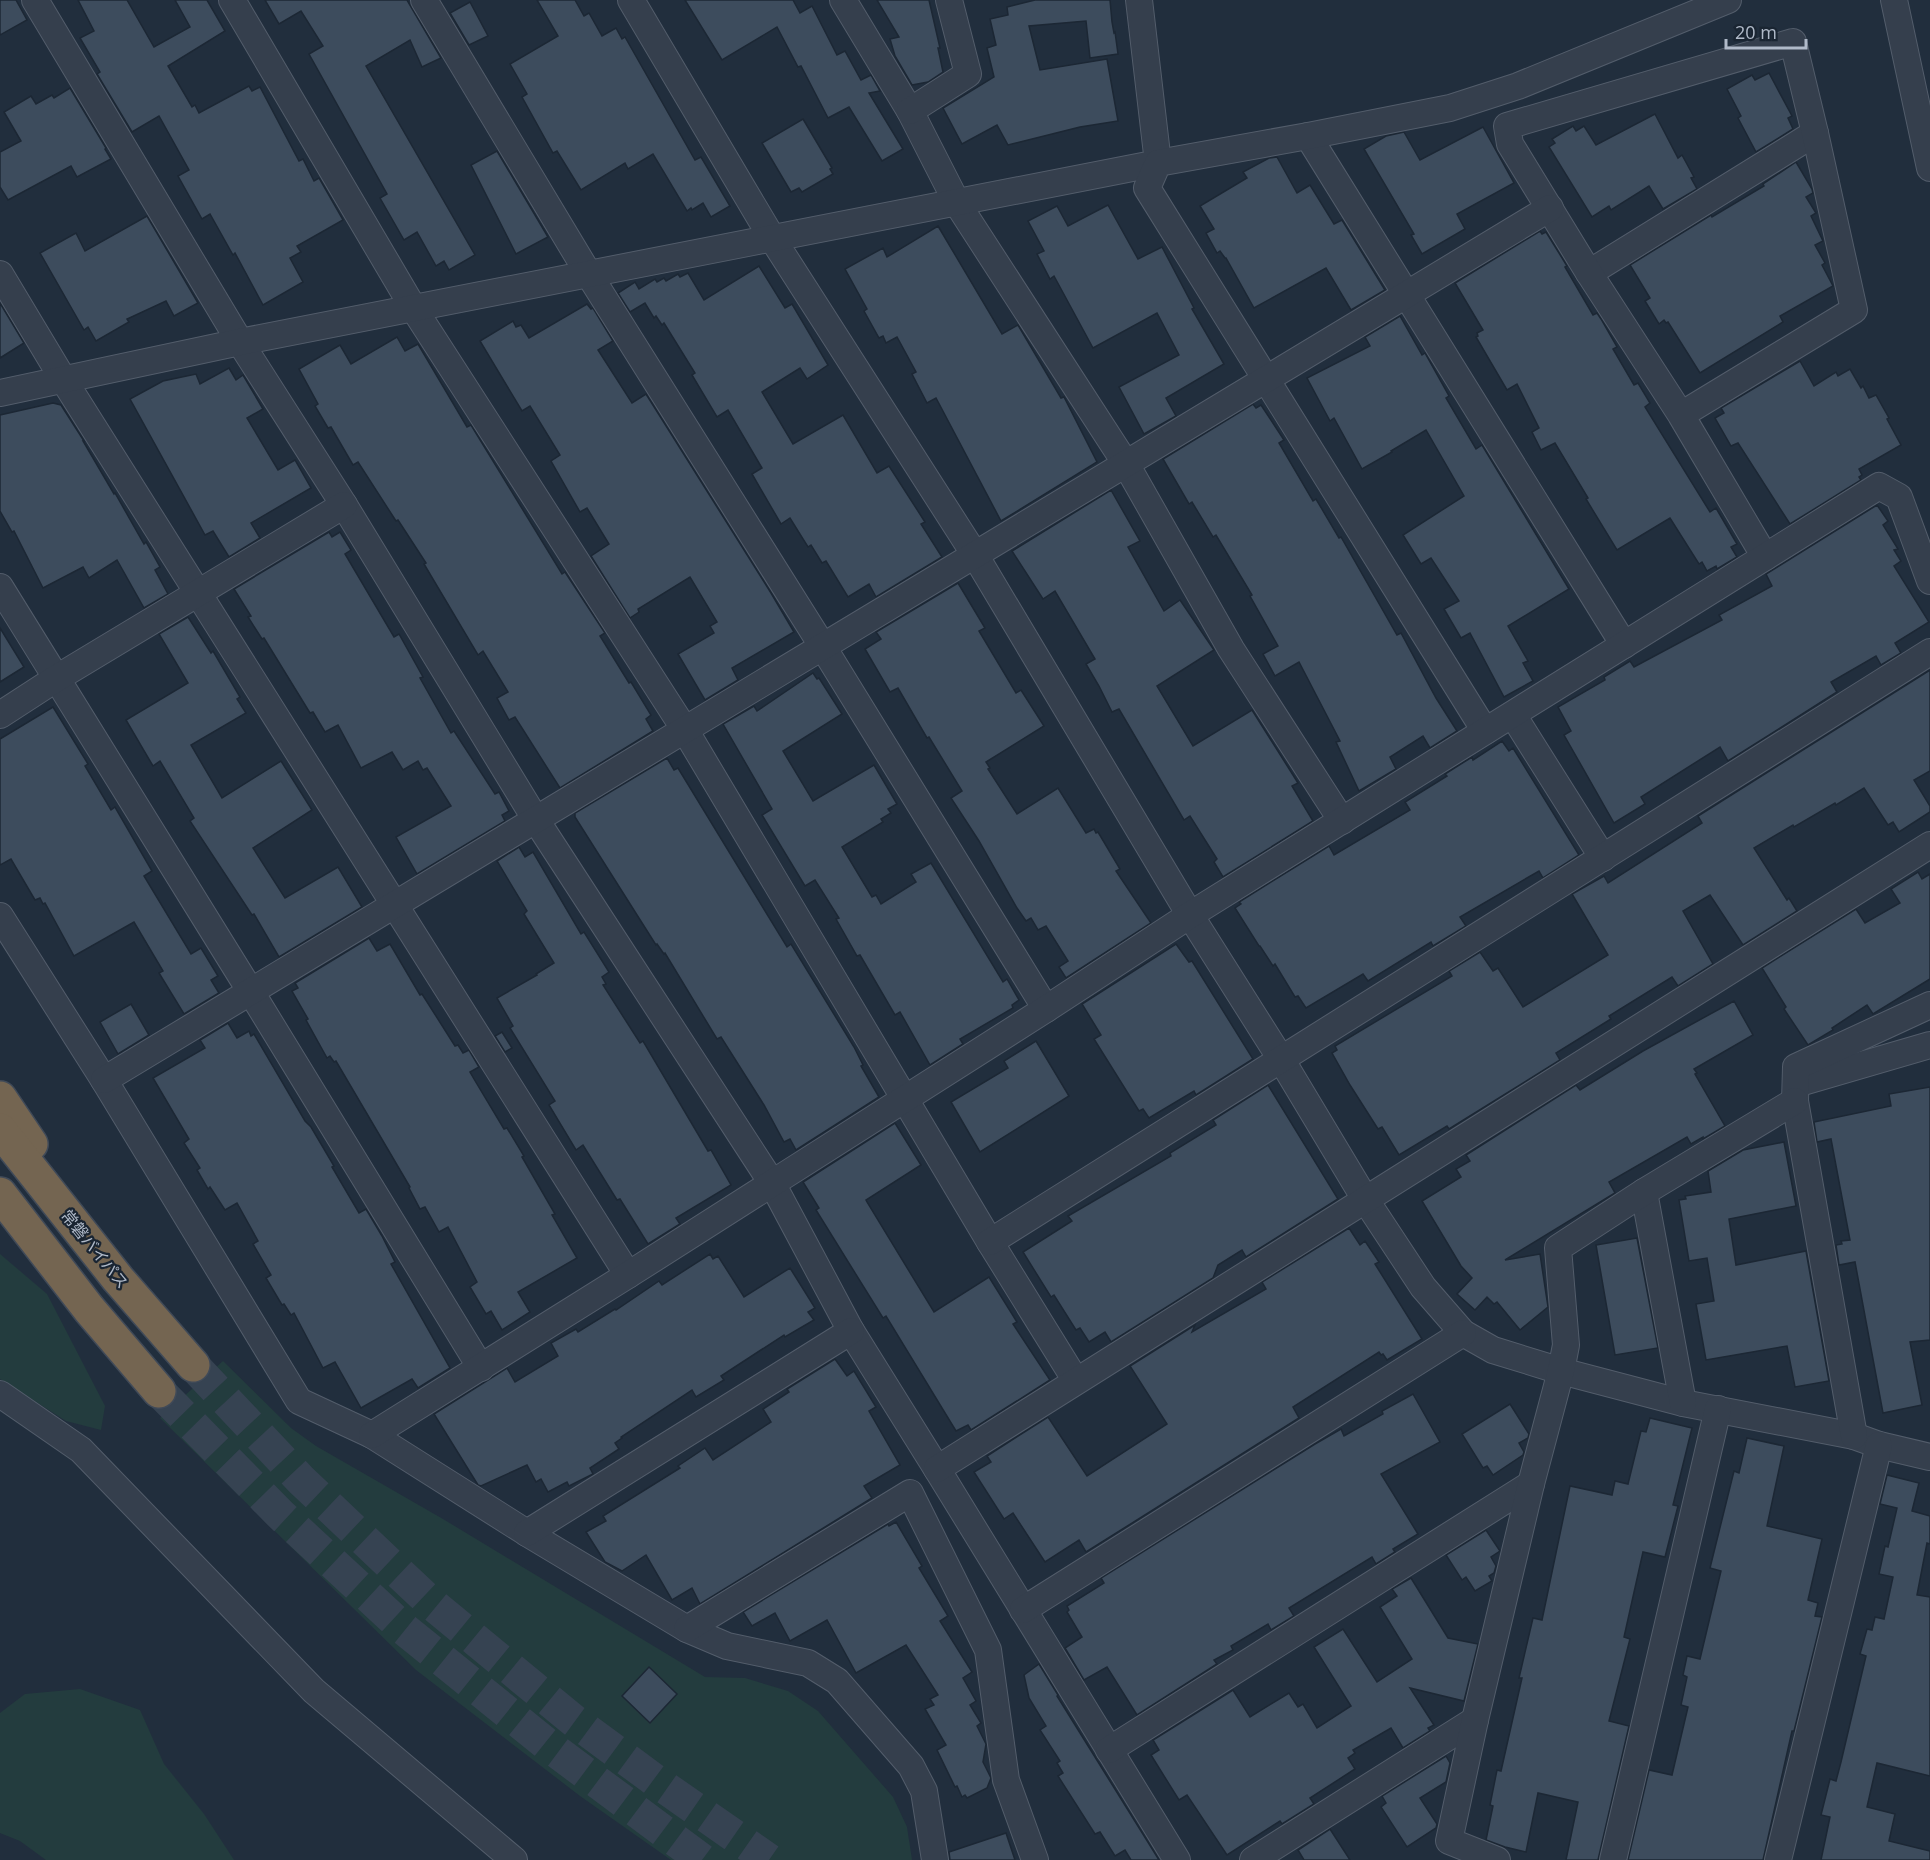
<svg xmlns="http://www.w3.org/2000/svg" width="1930" height="1860" font-family="'Open Sans','Noto Sans JP',sans-serif">
  <style>
    .green { fill: #233c3e }
    .building { fill: #3d4c5d; stroke: #1c2734; stroke-width: 1.5 }
    .lines { fill: none; stroke-linecap: round; stroke-linejoin: round }
    .highway-tunnel { stroke: #364352; stroke-width: 33; stroke-dasharray: 33 16; stroke-linecap: butt }
    .minor-casing { stroke: #535d6b; stroke-width: 28 }
    .highway-casing { stroke: #404a58; stroke-width: 36 }
    .minor { stroke: #353f4d; stroke-width: 26 }
    .highway { stroke: #746551; stroke-width: 33 }
    .labels { text-anchor: middle; dominant-baseline: central; stroke-width: 4.5; stroke-linejoin: round; paint-order: stroke }
    .street-label { font-size: 16px; fill: #b0bac9; stroke: #1a2532 }
  </style>
  <rect width="100%" height="100%" fill="#212e3d"/>
  <!-- green -->
  <g class="green">
    <path d="M0,1254L47,1294L105,1406L101,1430L66,1421L0,1379Z"/>
    <path d="M223,1361L291,1428L316,1446L443,1519L705,1677L745,1678L788,1691L818,1711L893,1797L907,1827L912,1860H671L580,1796L416,1670L160,1418Z"/>
    <path d="M80,1689L140,1710L164,1764L204,1814L234,1860H46L20,1841L0,1833V1713L25,1694Z"/>
  </g>
  <!-- building -->
  <g class="building">
    <path d="M0,0H16L27,20L0,35Z"/>
    <path d="M78,0H127L154,47L190,27L175,0H207L225,31L168,66L192,107L195,105L199,113L249,86L252,91L260,87L299,161L303,159L314,181L319,178L343,220L297,246L301,252L290,258L303,282L263,305L235,253L233,255L210,214L202,219L178,176L189,170L159,116L132,132L97,74L100,72L80,38L94,31Z"/>
    <path d="M265,0H407L441,58L422,67L410,40L366,66L475,255L449,270L444,261L436,266L417,232L404,240L380,198L387,194L309,54L323,46L301,11L279,24Z"/>
    <path d="M537,0H575L584,16L589,13L602,36L616,28L622,39L625,37L695,160L701,157L730,206L711,217L703,203L692,210L691,208L687,211L653,154L628,169L625,163L581,190L557,151L553,153L522,97L527,94L510,64L558,36Z"/>
    <path d="M685,0H793L800,13L812,6L837,55L845,51L861,80L871,75L880,91L869,93L903,149L882,161L849,107L828,118L801,66L798,67L777,27L722,60Z"/>
    <path d="M877,0H929L940,48H938L943,72L928,82L912,85L895,56L890,39L899,37Z"/>
    <path d="M1035,0H1110L1112,22L1114,33L1115,32L1118,54L1090,58L1086,21L1029,26L1040,70L1107,59L1118,121L1080,127L1008,145L997,125L962,144L943,108L994,77L987,48L996,45L990,19L1008,15L1007,7Z"/>
    <path d="M470,2L488,36L469,45L450,13Z"/>
    <path d="M1769,73L1792,116L1788,118L1793,129L1756,152L1738,118L1741,116L1727,89L1752,75L1755,80Z"/>
    <path d="M70,88L106,148L105,149L111,159L77,177L71,166L8,200L0,187V152L21,141L4,112L31,96L36,104L52,95L54,98Z"/>
    <path d="M1655,114L1678,158L1682,155L1694,177L1691,178L1697,189L1663,209L1649,186L1611,210L1609,206L1592,217L1549,147L1555,143L1552,139L1573,126L1576,131L1584,126L1596,145Z"/>
    <path d="M803,119L832,168L830,169L833,174L802,192L799,188L791,192L762,143Z"/>
    <path d="M1483,127L1514,183L1457,214L1465,229L1422,254L1411,235L1414,234L1364,149L1386,136L1404,132L1420,160Z"/>
    <path d="M497,151L548,237L516,254L471,165Z"/>
    <path d="M1277,157L1297,193L1310,185L1334,224L1342,220L1385,290L1351,310L1326,268L1254,308L1226,258H1225L1220,251L1217,253L1206,233L1214,229L1200,206L1247,178L1243,172L1269,158Z"/>
    <path d="M1796,162L1812,189L1813,193L1806,197L1816,213L1811,216L1823,241L1815,245L1825,263L1822,265L1833,286L1780,316L1783,322L1700,373L1668,322L1666,323L1664,320L1659,324L1645,301L1650,298L1630,265L1711,215L1712,217L1764,186L1763,184Z"/>
    <path d="M1108,205L1138,259L1162,247L1194,308L1192,309L1224,364L1166,398L1176,416L1144,434L1119,387L1179,355L1157,313L1093,348L1054,276L1050,279L1037,254L1044,251L1028,221L1057,206L1068,226Z"/>
    <path d="M147,216L198,303L174,316L166,301L127,319L129,322L96,341L88,327L84,330L40,253L76,233L85,251Z"/>
    <path d="M938,226L1002,334L1018,325L1061,398L1064,397L1097,462L1001,521L936,398L927,403L912,374L916,372L897,337L886,343L883,336L879,338L864,311L867,309L845,269L883,248L887,257Z"/>
    <path d="M1540,231L1542,234L1546,232L1567,266L1565,267L1593,315L1597,313L1601,319L1617,347L1613,349L1634,385L1638,383L1650,403L1645,407L1710,512L1716,508L1737,544L1731,547L1737,557L1717,569L1716,566L1707,571L1702,562L1699,564L1670,518L1617,550L1586,499L1588,498L1555,443L1541,450L1532,432L1539,428L1517,384L1507,390L1476,337L1478,336L1477,333L1483,330L1455,283Z"/>
    <path d="M759,266L785,308L792,304L828,365L807,379L800,368L762,392L793,444L843,415L877,473L889,466L925,522L921,524L942,557L876,597L869,584L848,597L826,561L822,563L811,545L808,547L790,518L781,524L752,474L762,468L728,410L717,417L692,375L695,373L664,323L662,325L656,316L654,318L645,303L630,312L618,293L635,282L639,289L655,279L657,282L664,278L666,281L678,274L680,277L688,273L704,300Z"/>
    <path d="M0,303L24,343L0,358Z"/>
    <path d="M587,304L591,309L593,308L613,341L598,350L632,403L646,394L771,593L794,632L732,668L738,680L705,700L678,654L714,633L710,626L717,622L690,577L638,609L639,612L630,618L591,556L609,544L587,508L580,512L551,461L560,455L530,406L522,411L480,341L513,321L516,327L521,325L529,338Z"/>
    <path d="M1400,316L1422,355L1425,353L1449,396L1446,398L1476,449L1482,445L1569,589L1508,626L1528,661L1523,663L1533,681L1504,697L1470,633L1461,638L1444,609L1459,601L1431,558L1421,564L1403,535L1464,496L1426,430L1391,451L1392,452L1362,469L1334,418L1330,421L1307,378L1370,346L1365,337Z"/>
    <path d="M397,337L405,351L418,344L467,427L471,425L562,574L565,572L605,633L600,636L629,683L631,682L651,715L646,719L653,731L560,788L515,717L509,720L497,698L508,692L483,651L478,655L424,564L426,563L398,520L396,521L358,462L353,465L331,427L328,428L315,406L318,404L299,369L340,345L351,364Z"/>
    <path d="M1800,361L1814,386L1836,372L1838,376L1850,369L1861,388L1863,386L1869,398L1876,395L1889,418L1887,419L1901,445L1859,469L1862,475L1859,477L1861,480L1790,524L1738,443L1731,446L1715,418L1724,413L1721,408Z"/>
    <path d="M229,368L236,380L243,375L263,409L247,418L278,470L295,460L311,488L251,523L260,538L229,557L213,531L205,535L130,399L163,381L196,374L200,384Z"/>
    <path d="M53,403L61,405L84,441H83L114,494L115,493L144,544L146,542L160,567L155,570L168,594L144,608L117,560L89,578L83,567L43,588L14,531L12,532L0,511V415Z"/>
    <path d="M1253,404L1256,408L1261,405L1284,440L1279,443L1313,501L1316,499L1339,538L1341,537L1397,635L1401,633L1436,698L1457,731L1430,748L1423,736L1390,757L1396,769L1359,791L1336,742L1340,741L1299,662L1275,676L1263,654L1278,646L1250,596L1252,595L1216,535L1213,537L1192,502L1189,504L1163,459Z"/>
    <path d="M1111,490L1140,541L1128,547L1164,611L1180,600L1214,650L1157,686L1193,746L1252,710L1298,783L1292,786L1313,821L1223,877L1214,862L1217,859L1190,816L1184,820L1119,709L1112,712L1099,686L1086,664L1095,659L1055,591L1043,599L1012,551Z"/>
    <path d="M1877,505L1888,521L1883,525L1898,549L1894,550L1901,561L1894,566L1929,622L1895,643L1901,653L1881,665L1876,656L1831,682L1837,692L1728,761L1720,747L1641,797L1645,804L1614,823L1564,735L1571,731L1558,707L1605,680L1604,677L1630,661L1634,667L1722,620L1719,615L1772,586L1766,574Z"/>
    <path d="M329,532L332,537L340,532L351,550L345,554L394,637L399,634L423,677L420,678L451,733L454,731L495,794L499,792L509,811L502,815L505,821L417,874L396,837L451,806L427,768L423,770L418,761L403,770L392,752L361,768L338,725L325,732L313,712L310,713L264,638L262,639L248,617L251,616L234,589Z"/>
    <path d="M958,583L985,628L979,631L1016,693L1021,690L1044,726L986,762L990,768L988,769L1017,814L1058,788L1086,833L1094,829L1096,833L1098,832L1120,869L1116,871L1151,923L1066,978L1059,967L1068,961L1046,926L1038,930L1031,918L1026,921L1017,908L979,841L951,798L962,791L929,737L927,738L898,688L890,692L865,649L881,639L876,632Z"/>
    <path d="M188,617L211,653L213,651L240,697L237,699L246,713L191,745L222,798L281,761L312,810L253,848L285,898L338,867L362,907L279,957L254,914L252,915L190,821L194,818L160,761L153,766L126,720L188,683L159,634Z"/>
    <path d="M0,628L24,667L0,682Z"/>
    <path d="M1930,670V771L1914,780L1930,806V812L1899,832L1893,822L1888,825L1864,788L1836,805L1835,803L1794,827L1793,825L1754,848L1787,900L1789,898L1797,911L1743,945L1710,895L1683,911L1713,964L1678,986L1672,977L1609,1016L1611,1019L1556,1053L1560,1060L1449,1129L1447,1126L1399,1155L1382,1127L1378,1129L1350,1085L1332,1053L1337,1050L1335,1046L1452,976L1449,971L1480,952L1493,971L1498,968L1523,1007L1608,955L1572,894L1604,876L1608,883L1702,823L1698,816Z"/>
    <path d="M813,673L817,679L819,678L842,714L783,751L813,801L874,765L897,804L888,809L891,813L881,819L883,822L842,847L872,897L876,895L881,904L916,882L911,874L931,863L1003,982L1007,979L1019,1000L1012,1005L1013,1008L960,1039L963,1044L930,1065L900,1012L895,1015L860,955L857,956L836,919L839,918L815,880L805,886L762,815L772,809L723,724L754,706L757,711Z"/>
    <path d="M53,707L88,764L85,766L111,810L115,807L152,871L144,876L191,954L201,948L218,976L211,980L219,993L184,1014L159,973L163,971L134,922L74,956L45,903L43,904L40,898L35,900L11,859L0,865V739Z"/>
    <path d="M1502,741L1509,751L1513,748L1579,855L1543,878L1539,871L1460,917L1466,926L1433,946L1431,942L1368,981L1363,974L1306,1008L1298,996L1295,997L1275,964L1273,966L1260,946H1259L1235,908L1241,904L1239,902L1329,846L1334,855L1410,810L1405,802L1447,776L1445,774L1472,757L1473,760Z"/>
    <path d="M667,758L674,770L678,768L787,947L791,944L854,1047L863,1065L861,1066L879,1097L796,1150L790,1139L784,1142L764,1105L721,1037L717,1039L665,953L664,954L657,944L656,945L575,817V813Z"/>
    <path d="M519,847L525,857L533,852L581,934L584,932L609,972L602,977L606,984L603,985L640,1043L643,1041L708,1151L711,1150L731,1185L676,1218L680,1224L648,1244L620,1199L617,1200L583,1145L576,1150L549,1105L555,1101L510,1028L513,1026L497,998L537,975L536,974L554,963L524,914L527,911L497,861Z"/>
    <path d="M1918,872L1922,879L1930,874V979L1873,1014L1867,1005L1832,1028L1833,1030L1808,1045L1784,1009L1786,1007L1762,968L1856,909L1865,923L1900,903L1891,889Z"/>
    <path d="M369,938L377,951L390,944L420,995L422,994L455,1046L458,1045L463,1053L469,1050L479,1067L470,1072L474,1079L504,1129L507,1128L524,1156L522,1157L555,1214L552,1215L577,1258L518,1292L530,1312L502,1330L491,1311L486,1314L470,1287L477,1282L448,1227L439,1232L425,1207L420,1209L409,1188L410,1187L336,1061L334,1062L330,1056L327,1058L306,1020L308,1019L292,991L298,988L295,983Z"/>
    <path d="M1176,944L1189,962L1192,961L1253,1059L1196,1095L1194,1091L1149,1118L1143,1109L1139,1111L1094,1039L1101,1035L1082,1004Z"/>
    <path d="M1734,1001L1753,1035L1694,1069L1697,1073L1695,1074L1725,1126L1703,1139V1137L1691,1144L1687,1137L1609,1182L1615,1193L1505,1260L1540,1254L1548,1307L1520,1330L1497,1302L1494,1304L1487,1297L1475,1310L1457,1294L1472,1278L1461,1266L1422,1201L1461,1177L1456,1169L1470,1161L1466,1155L1576,1085L1580,1090L1643,1051Z"/>
    <path d="M131,1004L149,1035L118,1054L100,1022Z"/>
    <path d="M228,1023L237,1038L249,1031L251,1036L254,1034L305,1121L311,1127L334,1166L332,1167L359,1213L366,1209L382,1236L395,1262L391,1264L450,1368L418,1388L412,1379L361,1408L335,1362L323,1368L294,1313L291,1315L284,1304L282,1305L266,1278L271,1275L253,1244L258,1241L237,1203L225,1210L210,1187L208,1189L197,1170L200,1168L184,1143L189,1139L153,1078L205,1048L200,1040Z"/>
    <path d="M502,1032L512,1048L505,1052L495,1036Z"/>
    <path d="M1036,1041L1069,1096L980,1152L951,1102L1008,1068L1004,1061Z"/>
    <path d="M1268,1085L1338,1199L1246,1257L1242,1250L1218,1265L1213,1278L1111,1342L1105,1332L1089,1342L1080,1328L1076,1330L1054,1295L1051,1297L1023,1252L1072,1221L1068,1216L1171,1156L1170,1153L1216,1125L1213,1120Z"/>
    <path d="M1930,1087V1340L1910,1342L1922,1405L1883,1413L1855,1262L1839,1265L1836,1245L1842,1244L1841,1241L1850,1240L1831,1139L1817,1142L1814,1122L1891,1106L1889,1094Z"/>
    <path d="M895,1123L921,1165L866,1200L867,1202L934,1312L989,1277L1017,1322L1013,1324L1050,1380L971,1430L968,1425L956,1431L886,1316L883,1318L816,1210L819,1208L803,1182Z"/>
    <path d="M1784,1142L1796,1206L1729,1219L1736,1265L1806,1251L1829,1381L1795,1387L1787,1346L1706,1360L1696,1304L1714,1301L1707,1258L1689,1261L1679,1200L1686,1199L1685,1196L1711,1192L1708,1171L1743,1150Z"/>
    <path d="M1349,1228L1360,1245L1365,1241L1379,1262L1375,1264L1422,1339L1387,1360L1383,1354L1381,1355L1379,1352L1293,1407L1299,1418L1086,1552L1079,1540L1045,1562L1013,1513L1004,1519L974,1472L991,1462L987,1456L1048,1417L1087,1476L1167,1424L1130,1366L1195,1325L1192,1332L1266,1289L1262,1282Z"/>
    <path d="M1637,1238L1658,1348L1615,1355L1596,1245Z"/>
    <path d="M710,1254L713,1259L718,1256L744,1297L790,1268L815,1308L808,1312L814,1320L785,1337L784,1335L721,1376L724,1380L696,1397L692,1390L621,1437L622,1438L615,1443L619,1449L590,1468L593,1474L569,1486L567,1482L548,1492L541,1479L536,1482L527,1465L481,1486L478,1485L434,1414L507,1368L515,1382L558,1356L551,1343L576,1329L578,1332L615,1309L616,1310L659,1281L662,1285Z"/>
    <path d="M835,1359L847,1376L854,1371L876,1407L869,1411L900,1465L864,1486L872,1498L700,1604L692,1588L672,1600L646,1555L622,1571L605,1562L586,1532L606,1521L603,1516L680,1468L678,1466L705,1448L713,1460L771,1422L763,1409L789,1392L787,1389Z"/>
    <path d="M1413,1394L1440,1442L1381,1474L1418,1534L1393,1549L1395,1552L1376,1564L1372,1557L1289,1608L1294,1616L1271,1630L1268,1624L1231,1646L1233,1650L1214,1660L1217,1664L1137,1715L1107,1667L1084,1680L1065,1648L1082,1637L1067,1612L1069,1610L1067,1606L1104,1583L1101,1578L1315,1444L1341,1429L1344,1436L1383,1414L1382,1411Z"/>
    <path d="M1510,1404L1529,1434L1528,1438L1519,1443L1524,1452L1523,1455L1493,1475L1487,1466L1483,1468L1462,1434Z"/>
    <path d="M1650,1418L1692,1428L1673,1505L1678,1506L1665,1557L1643,1552L1624,1637L1630,1639L1609,1721L1629,1726L1598,1860H1566L1578,1802L1538,1793L1526,1852L1505,1847L1486,1840L1493,1806L1490,1805L1497,1770L1501,1771L1522,1678H1519L1533,1618L1542,1620L1570,1486L1612,1495L1615,1481L1628,1484L1641,1431L1646,1432Z"/>
    <path d="M1747,1438L1784,1446L1767,1526L1822,1539L1808,1600L1818,1603L1815,1616L1822,1617L1794,1731H1792L1763,1860H1628L1649,1770L1672,1775L1688,1707L1681,1705L1687,1677L1683,1675L1687,1656L1700,1659L1721,1571L1710,1568L1734,1471L1739,1473Z"/>
    <path d="M1887,1475L1919,1483L1912,1511L1930,1516V1544L1927,1543L1917,1595L1930,1597V1776L1877,1763L1867,1807L1895,1814L1889,1841L1930,1851V1860H1821L1830,1817L1821,1815L1830,1779L1836,1781L1841,1762L1866,1656L1860,1654L1867,1629L1872,1630L1875,1617L1884,1619L1893,1577L1879,1574L1885,1546L1888,1547L1897,1508L1880,1504Z"/>
    <path d="M896,1522L922,1566L919,1568L948,1616L940,1621L972,1672L963,1678L976,1701L970,1705L981,1723L977,1726L986,1744L983,1762L991,1778L987,1788L967,1798L965,1795L962,1797L957,1786L955,1787L937,1750L946,1745L925,1709L934,1705L930,1699L938,1695L906,1645L856,1673L827,1620L790,1641L775,1613L752,1626L743,1612L888,1524L889,1526Z"/>
    <path d="M1486,1530L1500,1551L1491,1557L1496,1566L1494,1573L1489,1576L1492,1581L1475,1591L1466,1577L1462,1580L1446,1555Z"/>
    <path d="M1411,1578L1448,1638L1478,1644L1464,1701L1410,1688L1434,1725L1428,1728L1430,1731L1403,1748L1391,1728L1353,1750L1355,1753L1348,1758L1355,1769L1310,1798L1314,1804L1282,1824L1280,1821L1227,1855L1187,1795L1179,1800L1151,1755L1159,1750L1153,1740L1233,1690L1250,1717L1289,1693L1298,1707L1303,1704L1317,1728L1351,1706L1314,1647L1343,1629L1377,1682L1412,1659L1380,1607L1397,1596L1392,1589Z"/>
    <path d="M1039,1664L1058,1695L1057,1696L1159,1860H1131L1125,1850L1115,1856L1100,1832L1095,1834L1058,1776L1063,1773L1057,1763L1060,1761L1040,1730L1046,1726L1029,1698L1024,1675Z"/>
    <path d="M649,1667L677,1694L650,1723L622,1696Z"/>
    <path d="M1446,1756L1450,1763L1446,1782L1420,1798L1437,1824L1436,1828L1407,1847L1381,1807L1386,1803L1382,1796Z"/>
    <path d="M1330,1829L1350,1860H1304L1298,1850Z"/>
    <path d="M1006,1833L1015,1860H950L949,1852Z"/>
  </g>
  <g class="lines">
    <!-- highway-tunnel -->
    <g class="highway-tunnel">
      <path d="M193,1365L301,1480L432,1604L573,1720L660,1784L769,1860"/>
      <path d="M159,1391L280,1514L404,1629L549,1746L702,1860"/>
    </g>
    <!-- minor casing -->
    <g class="minor-casing">
      <g id="minor">
        <path d="M35,0L240,342L344,505L536,820L772,1183L851,1331L937,1469L1177,1860"/>
        <path d="M232,0L414,309L685,730L990,1242L1076,1381"/>
        <path d="M424,0L588,273L823,647L1046,1009"/>
        <path d="M631,0L772,238L975,555L1190,915L1281,1059L1365,1199L1423,1287L1463,1333L1493,1350L1561,1371L1683,1403L1854,1436L1879,1445L1930,1457"/>
        <path d="M843,0L910,111L957,203L1126,464L1231,649L1342,821"/>
        <path d="M1894,0L1930,168"/>
        <path d="M910,111L968,74L949,0"/>
        <path d="M1308,136L1624,645"/>
        <path d="M1589,273L1815,133"/>
        <path d="M0,274L63,379L628,1275"/>
        <path d="M0,393L240,342L1158,163L1139,0"/>
        <path d="M1681,415L1854,310L1815,133L1793,42L1507,126L1510,144L1589,273L1681,415L1765,557"/>
        <path d="M0,587L251,992L481,1368"/>
        <path d="M0,715L57,678L344,505"/>
        <path d="M1513,715L1603,858"/>
        <path d="M1485,731L1147,188L1158,163L1308,136L1450,108L1518,86L1728,0"/>
        <path d="M0,916L104,1080L299,1401L372,1435L527,1533L687,1629L727,1646L808,1663L837,1681L911,1766L924,1791L935,1860"/>
        <path d="M104,1080L1550,208"/>
        <path d="M1796,1084L1930,1045"/>
        <path d="M1644,1192L1683,1403"/>
        <path d="M990,1242L1930,652"/>
        <path d="M0,1394L81,1450L314,1691L514,1860"/>
        <path d="M372,1435L628,1275L1046,1009L1190,915L1879,486L1899,497L1930,581"/>
        <path d="M1854,1436L1795,1101L1796,1067L1930,1005"/>
        <path d="M937,1469L1930,845"/>
        <path d="M527,1533L851,1331"/>
        <path d="M1023,1610L1463,1333"/>
        <path d="M687,1629L910,1493L988,1650L1006,1780L1035,1860"/>
        <path d="M1109,1750L1531,1484"/>
        <path d="M1253,1860L1475,1720"/>
        <path d="M1497,1860L1449,1841L1475,1720L1531,1484L1561,1371L1566,1345L1558,1248L1644,1192L1795,1101"/>
        <path d="M1613,1860L1718,1409"/>
        <path d="M1778,1860L1879,1445"/>
      </g>
    </g>
    <!-- highway casing -->
    <g class="highway-casing">
      <g id="highway">
        <path d="M0,1098L31,1144"/>
        <path d="M0,1130L118,1279L193,1365"/>
        <path d="M0,1194L89,1309L159,1391"/>
      </g>
    </g>
    <!-- minor -->
    <use href="#minor" class="minor"/>
    <!-- highway -->
    <use href="#highway" class="highway"/>
  </g>
  <g class="labels">
    <!-- street labels -->
    <g class="street-label">
      <text transform="translate(95 1249) rotate(51)">常磐バイパス</text>
    </g>
  </g>
  <!-- scale -->
  <path d="M1726 39v9h80v-9" fill="none" stroke="#b0bac9" stroke-width="3"/>
  <text x="1735" y="39" font-size="18" fill="#b0bac9" stroke="#1a2532" stroke-width="4.5" paint-order="stroke">20 m</text>
</svg>
